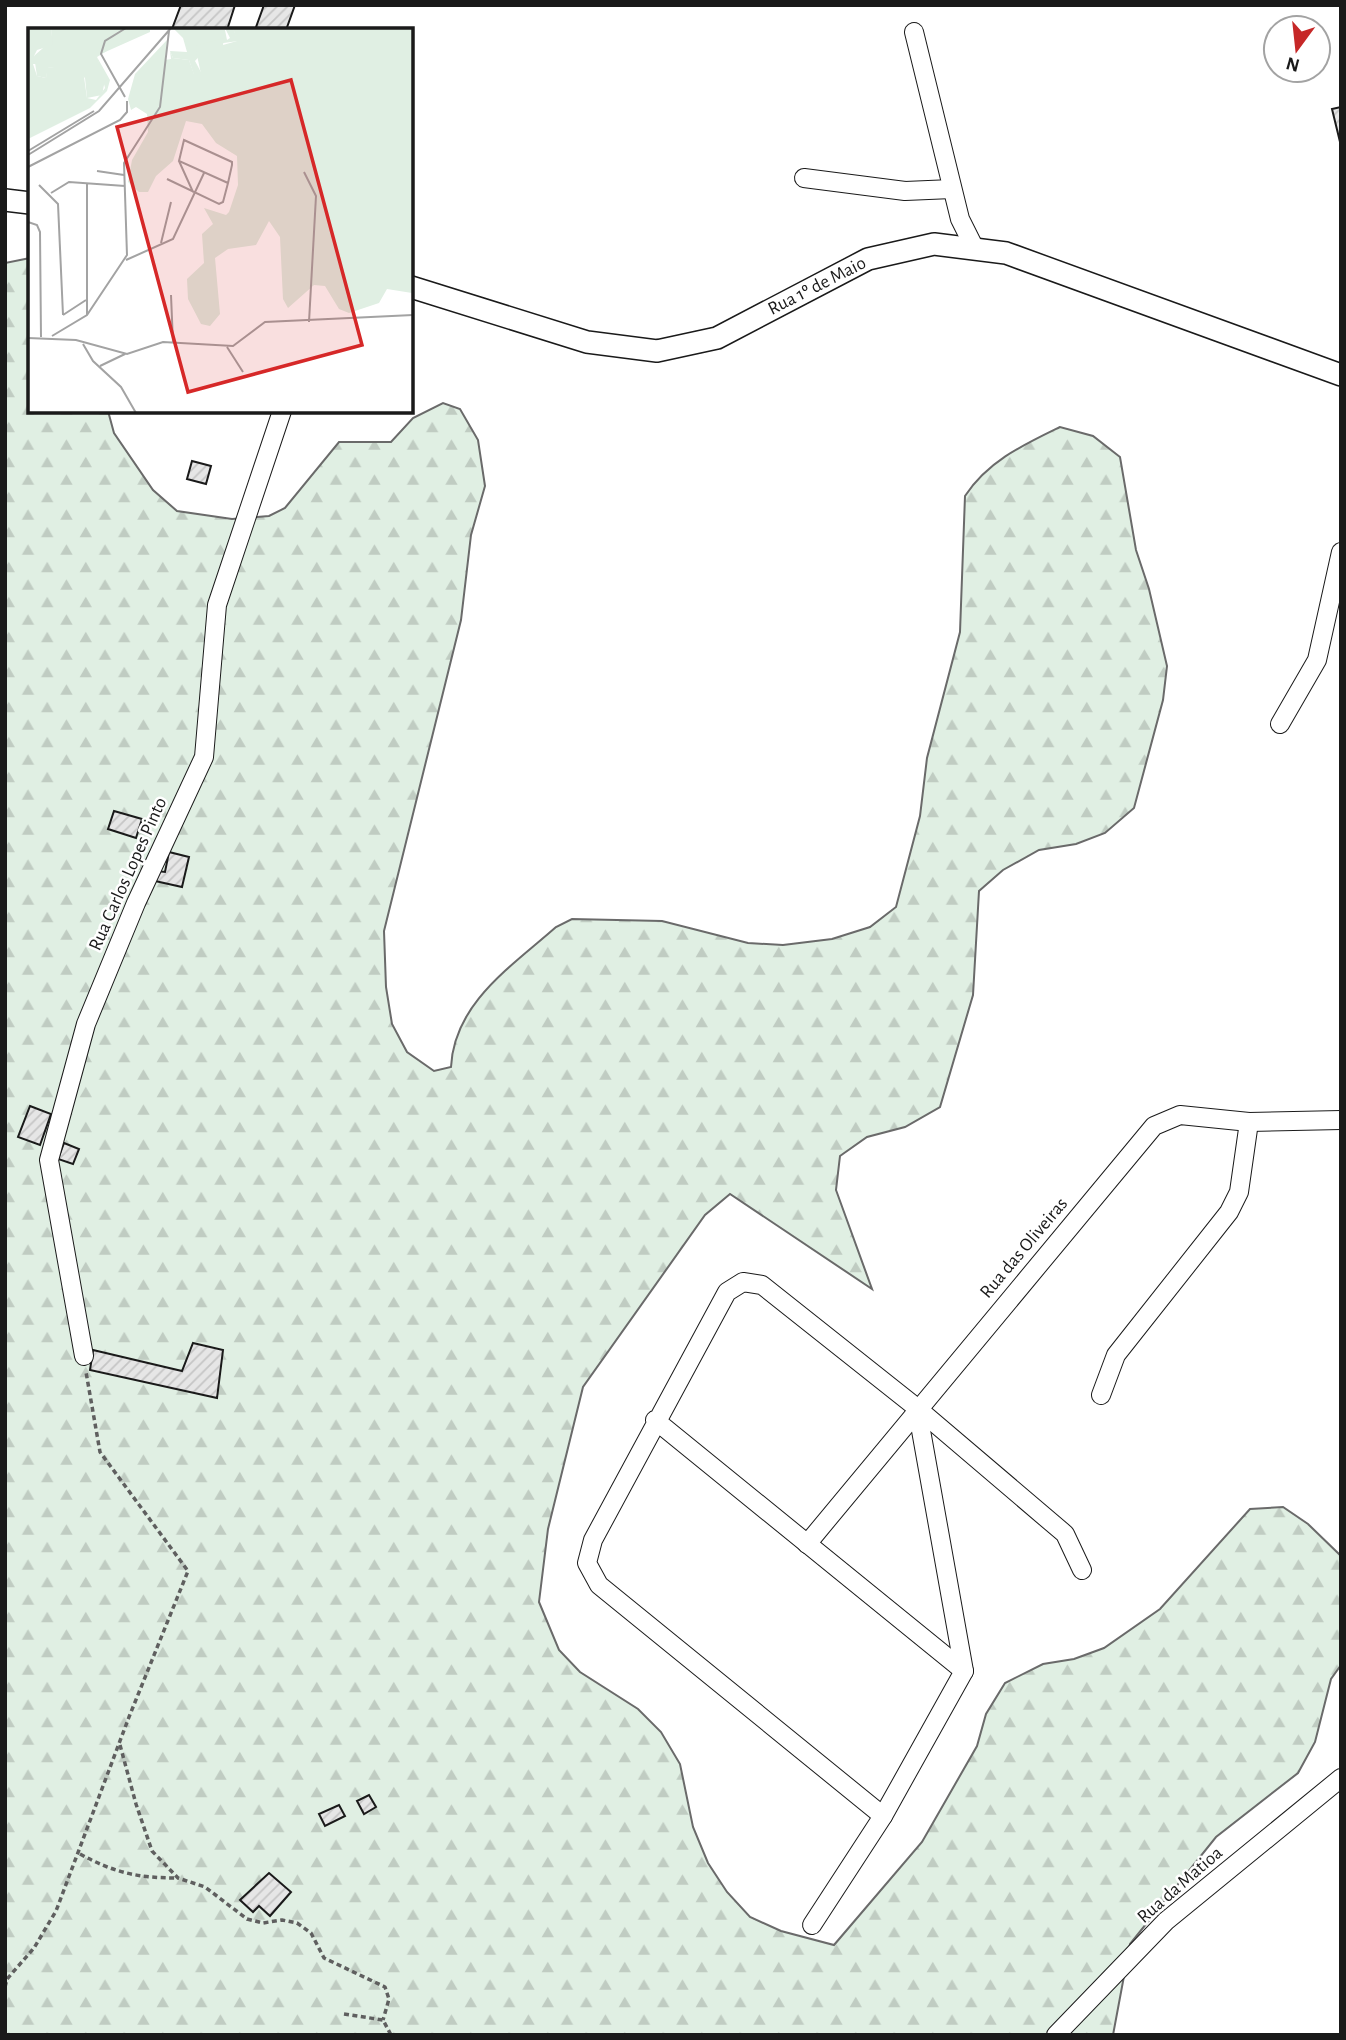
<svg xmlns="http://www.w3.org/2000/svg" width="1346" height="2040" font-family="'Alegreya Sans',sans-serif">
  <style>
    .forest { fill: url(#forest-firs); stroke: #6a6a6a; stroke-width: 2 }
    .building { fill: url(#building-hatch); stroke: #1a1a1a; stroke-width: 2 }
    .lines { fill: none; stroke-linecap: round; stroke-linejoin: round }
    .minor-casing { stroke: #1a1a1a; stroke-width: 20 }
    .tertiary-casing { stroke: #1a1a1a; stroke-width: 24 }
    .path { stroke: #5f5f5f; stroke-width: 3.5; stroke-dasharray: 5 3.5; stroke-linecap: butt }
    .minor { stroke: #fff; stroke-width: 18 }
    .tertiary { stroke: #fff; stroke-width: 21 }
    .labels { text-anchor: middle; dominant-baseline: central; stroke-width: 5; stroke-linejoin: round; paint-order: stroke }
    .street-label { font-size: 19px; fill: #1a1a1a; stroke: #fff }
    .inset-road { fill: none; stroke: #a3a3a3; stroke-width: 2 }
    .view { fill: #d62828; fill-opacity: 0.15; stroke: #d62828; stroke-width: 3.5 }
    .inset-edge { fill: none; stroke: #1a1a1a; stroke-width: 3.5 }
  </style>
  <defs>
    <pattern id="forest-firs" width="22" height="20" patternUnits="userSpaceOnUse" patternTransform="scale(1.75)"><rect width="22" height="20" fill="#e0efe3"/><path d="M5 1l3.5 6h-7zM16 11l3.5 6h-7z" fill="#c0ccc2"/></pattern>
    <pattern id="building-hatch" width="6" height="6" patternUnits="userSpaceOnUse" patternTransform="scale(1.75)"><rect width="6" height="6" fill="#e6e6e6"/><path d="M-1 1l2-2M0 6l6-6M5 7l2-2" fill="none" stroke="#c5c5c5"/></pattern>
  </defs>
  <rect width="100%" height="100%" fill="#fff"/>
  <!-- forest -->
  <path class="forest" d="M30,258V411H108L114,433L153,490L177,511L232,519L269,516L285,508L339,442H391L413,418L443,403L460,409L478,440L485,486L471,535L461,620L384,931L386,987L392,1024L407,1052L434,1071L451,1067C454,1003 512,966 556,927L572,919L662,921L748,943L783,945L832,939L870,927L896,907L920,816L927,758L960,632L965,496C988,461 1023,445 1060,427L1093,436L1120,457L1136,550L1149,589L1167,666L1163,700L1134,808L1105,833L1076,844L1039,850L1003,870L979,891L973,995L940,1107L905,1127L867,1137L840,1156L836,1190L872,1289L730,1194L705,1215L583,1387L548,1529L539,1602L559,1650L580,1672L638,1709L661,1732L680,1764L693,1827L708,1863L727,1892L750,1917L781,1931L834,1945L922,1842L977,1746L986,1714L1005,1683L1043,1664L1074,1659L1104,1648L1160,1609L1250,1509L1283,1507L1308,1524L1341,1556V1665L1331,1679L1315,1742L1298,1773L1216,1837L1130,1944L1113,2035H5V263Z"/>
  <!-- building -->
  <g class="building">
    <path d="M181,5H235L227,30H176L172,29Z"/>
    <path d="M264,5H295L286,30H255Z"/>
    <path d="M1341,107V146L1332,109Z"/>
    <path d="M192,461L211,466L206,484L187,479Z"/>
    <path d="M114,811L142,819L136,838L108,829Z"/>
    <path d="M169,852L189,857L182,887L155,881L157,871L165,872Z"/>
    <path d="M30,1106L51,1114L40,1145L18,1137Z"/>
    <path d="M64,1143L79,1149L73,1164L58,1159Z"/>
    <path d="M193,1343L223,1350L217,1398L90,1370L93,1350L182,1371Z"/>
    <path d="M369,1795L376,1807L364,1814L357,1801Z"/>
    <path d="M339,1805L345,1816L325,1826L319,1814Z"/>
    <path d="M269,1873L291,1892L270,1916L259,1906L253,1912L240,1900Z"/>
  </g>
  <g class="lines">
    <!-- minor casing -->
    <g class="minor-casing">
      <g id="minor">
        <path d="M914,32L960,219L974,247"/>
        <path d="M804,178L905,191L952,189"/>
        <path d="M1280,724L1317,660L1341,552"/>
        <path d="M84,1356L49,1160L86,1024L136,903L204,757L217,605L282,411"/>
        <path d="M1101,1395L1116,1355L1229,1212L1239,1192L1249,1122"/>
        <path d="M917,1408L964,1671"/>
        <path d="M655,1420L964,1671L883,1816L599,1585L587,1563L593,1540L727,1292L743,1282L762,1285L917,1408L1065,1534L1082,1570"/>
        <path d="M807,1544L1154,1126L1180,1115L1249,1122L1341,1120"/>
        <path d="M812,1925L883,1816"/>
        <path d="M1056,2035L1166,1921L1341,1778"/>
      </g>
    </g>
    <!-- tertiary casing -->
    <g class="tertiary-casing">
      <g id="tertiary">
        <path d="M5,200L30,203"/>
        <path d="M411,287L587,342L657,351L717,338L868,259L934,244L1006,253L1341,375"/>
      </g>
    </g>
    <!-- path -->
    <g class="path">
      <path d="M120,1745L136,1804L152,1851L178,1878L205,1887L247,1919L263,1923L282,1920L297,1923L311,1933L324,1958L385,1987L389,1999L383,2020"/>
      <path d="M80,1854C115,1873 138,1878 178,1878"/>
      <path d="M5,1987L7,1979L34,1948L56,1911L129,1717L188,1571L100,1452L86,1372"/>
      <path d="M344,2014L383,2020L391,2035"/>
    </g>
    <!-- minor -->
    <use href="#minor" class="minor"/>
    <!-- tertiary -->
    <use href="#tertiary" class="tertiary"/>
  </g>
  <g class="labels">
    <!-- street labels -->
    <g class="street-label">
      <text transform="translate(817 286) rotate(-27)">Rua 1º de Maio</text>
      <text transform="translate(128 874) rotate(-66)">Rua Carlos Lopes Pinto</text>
      <text transform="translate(1024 1248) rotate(-50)">Rua das Oliveiras</text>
      <text transform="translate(1180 1885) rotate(-41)">Rua da Matioa</text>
    </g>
  </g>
  <!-- overview -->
  <g transform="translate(28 28)">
    <rect width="385" height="385" fill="#fff"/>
    <path d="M23,0H102L93,14L69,29L77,52L74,67L59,70L57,50L50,44L20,39L18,50L9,48L6,28L24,12ZM145,0L197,2L199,12L202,10L197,0H205L210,13L181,17L167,33L174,46L166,47L161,32L145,30L142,23L159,24L155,10Z" fill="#e0efe3"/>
    <path d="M23,0L25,17L9,22L6,28L13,36H5L9,48L18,50L19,39L55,42L59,70L68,72L77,60L69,29L82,52L79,63L62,80L0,111V0ZM102,0H122V4L75,25L80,17L93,14L92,7ZM205,0H385L384,265L359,261L351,275L321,285L311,281L297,258L286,257L260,280L255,271L252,209L241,193L228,217L200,221L187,230L192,286L182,298L173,296L160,271L159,251L176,235L174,206L185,196L176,180L198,187L201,184L210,157L209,128L188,115L174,96L158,93L145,133L128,148L120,164H111L100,154L104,132L120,104L119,86L108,79L103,82L100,71L107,46L139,12L137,32L143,31L142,23L145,30L161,32L166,46H173L167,18L196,10L195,17L209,13Z" fill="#e0efe3"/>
    <path class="inset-road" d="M97,69L73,26L77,13L98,0M0,123L66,83M0,127L71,83L143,0M151,133L165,164M0,139L92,92L99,84V73M69,143L96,147M276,144L288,168L281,294M139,151L191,176L195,174L200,155L204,137V134L156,112L151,133L200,155M59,155V287M11,157L30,176L35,287M23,165L41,154L97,158M0,194L9,197L12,204L13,309M133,215L143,174M98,232L145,211L176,145M143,267L145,315M35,287L58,272M24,308L59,287L99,227L96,135L132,79L141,3M0,310L48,312L99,326L135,314L205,318L237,294L385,287M55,316L65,333L93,359L108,385M199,319L215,344M72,338L97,326"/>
    <path class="view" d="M263,52L334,317L160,364L89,99Z"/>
    <rect width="385" height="385" class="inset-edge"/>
  </g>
  <!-- border -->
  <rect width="1346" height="2040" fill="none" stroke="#1a1a1a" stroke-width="14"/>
  <!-- north arrow -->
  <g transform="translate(1297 49) rotate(195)"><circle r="33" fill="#ffffff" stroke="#a3a3a3" stroke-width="2"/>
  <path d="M0-5L12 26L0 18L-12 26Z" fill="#c62828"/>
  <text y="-10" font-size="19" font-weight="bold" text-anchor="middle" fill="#1a1a1a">N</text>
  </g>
</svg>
